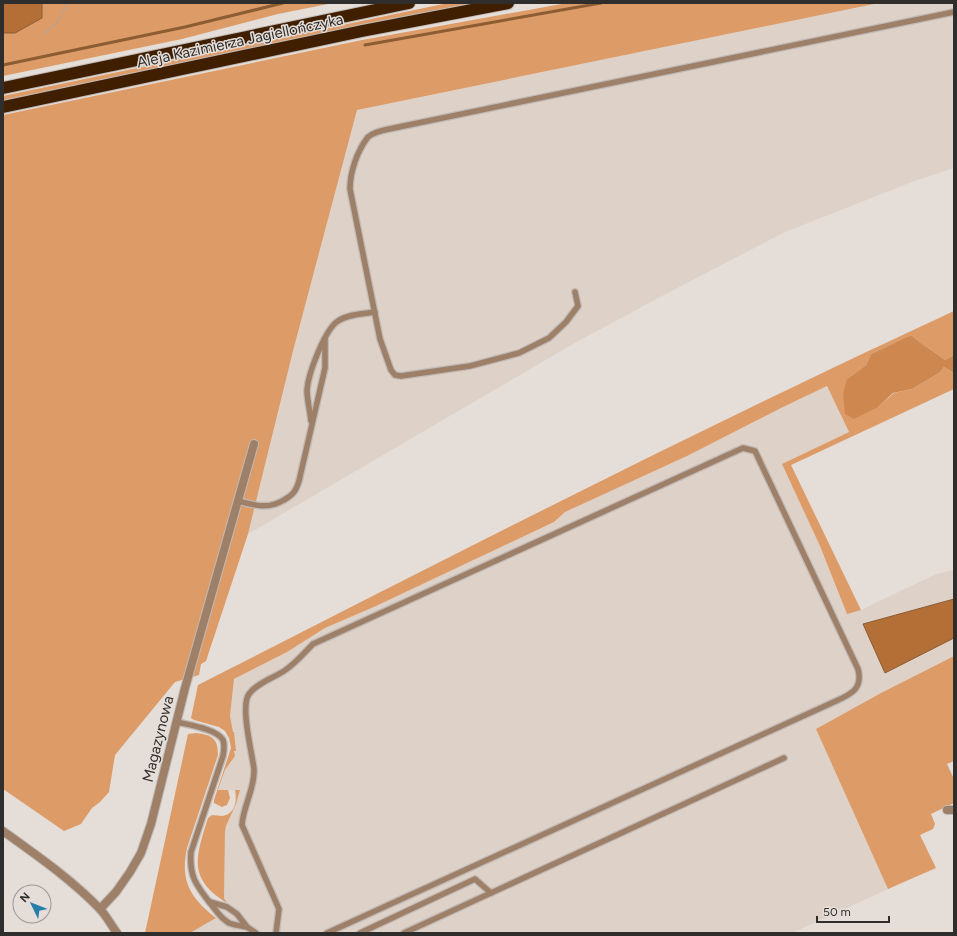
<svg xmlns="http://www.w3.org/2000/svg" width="957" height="936" font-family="Figtree,sans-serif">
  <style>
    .built { fill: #ded1c7 }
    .green { fill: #dd9b68 }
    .forest { fill: #ce884f }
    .water { fill: #b36f36; stroke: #8c5c33 }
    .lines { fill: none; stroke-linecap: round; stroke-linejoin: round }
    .stream { stroke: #8c5c33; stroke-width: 3 }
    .lane-casing { stroke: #c0bab6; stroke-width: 8 }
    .street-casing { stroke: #c0bab6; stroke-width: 10 }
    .highway-casing { stroke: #c0bab6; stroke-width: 14 }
    .path { stroke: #a9a4a0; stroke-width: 1.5; stroke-dasharray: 3 2; stroke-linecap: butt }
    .lane { stroke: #9e7f68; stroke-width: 5.5 }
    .street { stroke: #9e7f68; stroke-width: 8 }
    .highway { stroke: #401e00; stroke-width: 12 }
    .labels { text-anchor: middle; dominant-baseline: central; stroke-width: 3; stroke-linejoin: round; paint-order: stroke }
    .street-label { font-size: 15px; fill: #302e2c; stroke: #e4ddd8 }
  </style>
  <rect width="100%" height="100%" fill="#e4ddd8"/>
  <!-- built -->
  <g class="built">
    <path d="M879,3H954V168L917,180L785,232L658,298L573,344L248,534L293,351L357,110Z"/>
    <path d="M827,386L849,432L783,464L820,546L847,614L861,610L934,575L954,570V656L881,693L816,729L888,889L792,933H190L216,918L227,903L224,898L225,832L226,826L236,804L240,790L218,791L225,770L235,756L230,716L234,679L287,652L325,628L376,606L554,522L564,512L687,456L781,408Z"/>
  </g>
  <!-- green -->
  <g class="green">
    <path d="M42,3H333L278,14L182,39L3,76V33H15L42,18Z"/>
    <path d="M448,3H472L3,101V96Z"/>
    <path d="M567,3H879L357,110L293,351L248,534L206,661L201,664L199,675L175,682L115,755L109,792L100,802L92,808L81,824L64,831L3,789V115L362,40Z"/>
    <path d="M954,311V355L945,360C934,351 922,345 911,335L871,354L866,365L847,379L878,407L894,393L912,389L939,373L944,367L954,373V389L791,465L861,610L847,614L820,546L782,464L849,432L827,386L781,408L687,456L565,512L554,522L376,606L325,628L287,652L234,679L230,716L233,732H234L236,751H234L235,756L225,770L218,790H228L230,798L227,805L222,807L214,803V800L231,748L229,738L225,731L219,727L194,720L191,718L198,685C449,557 699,429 954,311Z"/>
    <path d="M954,656V761L947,764L954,779V803L931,814L935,824L933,829L920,835L936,868L888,889L816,729L881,693Z"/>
    <path d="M196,733C212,735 218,738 218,755L187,848C180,881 190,898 216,918L190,933H145L188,734Z"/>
    <path d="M235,790H240L236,804L226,826L225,832L224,898L227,903C187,878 196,857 208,818L212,815C215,815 218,816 222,816C236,814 237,800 235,790Z"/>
  </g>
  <!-- forest -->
  <path class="forest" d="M911,335C922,345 934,351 945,360L954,355V373L944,367L939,373L912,389L893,393L878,407L854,419L845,414L843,394L847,379L866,365L871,354Z"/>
  <!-- water -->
  <g class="water">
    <path d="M3,3H42V18L15,33H3Z"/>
    <path d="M954,599V638L885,673L863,624Z"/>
  </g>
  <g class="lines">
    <!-- stream -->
    <g class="stream">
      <path d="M365,45L601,3"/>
      <path d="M3,65L185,27L283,3"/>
    </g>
    <!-- lane casing -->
    <g class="lane-casing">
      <g id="lane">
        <path d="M575,292L578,306L566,322L549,338L519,353L470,366L401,376L395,375L391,370L380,339L350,189C350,172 357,151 368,137C375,131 385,130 394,128L954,12"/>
        <path d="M311,421C310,411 307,400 307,390C308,374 325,329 338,321C348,314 363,314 375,312"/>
        <path d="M238,501C255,505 267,510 284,500C293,495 296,491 299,481L325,368V339"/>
        <path d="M177,722C189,725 217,729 223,740C225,745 224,750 223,756L191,852C189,876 196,885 210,903C216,910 220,918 229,923C234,925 242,926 247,927"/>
        <path d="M210,902L227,907L237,914L247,927L256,933"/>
        <path d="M276,933L279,909L242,825C243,806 255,789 254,769C252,753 240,706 249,694C257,683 273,678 284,671C295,664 304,653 313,644L743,448L755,451L858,669C863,688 852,694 836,701L327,933"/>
        <path d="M360,933L475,879L491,893"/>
        <path d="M404,933L784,758"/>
      </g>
    </g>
    <!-- street casing -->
    <g class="street-casing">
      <g id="street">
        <path d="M947,810H954"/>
        <path d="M3,831C36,855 70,878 99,908C106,915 111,925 117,933"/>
        <path d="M100,909L116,892L130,872L141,853L151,824L185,688L254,444"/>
      </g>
    </g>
    <!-- highway casing -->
    <g class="highway-casing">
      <g id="highway">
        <path d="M3,88L409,3"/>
        <path d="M3,107L362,31L508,3"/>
      </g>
    </g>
    <!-- path -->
    <path class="path" d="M45,33C56,25 63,16 66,3"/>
    <!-- lane -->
    <use href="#lane" class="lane"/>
    <!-- street -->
    <use href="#street" class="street"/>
    <!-- highway -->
    <use href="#highway" class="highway"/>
  </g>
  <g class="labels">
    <!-- street labels -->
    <g class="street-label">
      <text transform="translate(240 41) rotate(-12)">Aleja Kazimierza Jagiellończyka</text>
      <text transform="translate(158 739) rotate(-76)">Magazynowa</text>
    </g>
  </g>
  <!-- border -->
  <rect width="957" height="936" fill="none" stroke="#302e2c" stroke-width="8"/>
  <!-- north arrow -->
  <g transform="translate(32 904) rotate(313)"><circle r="19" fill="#e4ddd8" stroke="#9c9793"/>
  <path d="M0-3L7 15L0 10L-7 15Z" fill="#267cab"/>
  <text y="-6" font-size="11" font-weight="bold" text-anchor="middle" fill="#302e2c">N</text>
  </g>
  <!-- scale -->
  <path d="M817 916v6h72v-6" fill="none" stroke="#302e2c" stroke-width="2"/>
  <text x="823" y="916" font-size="12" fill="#302e2c" stroke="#e4ddd8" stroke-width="3" paint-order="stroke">50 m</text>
</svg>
